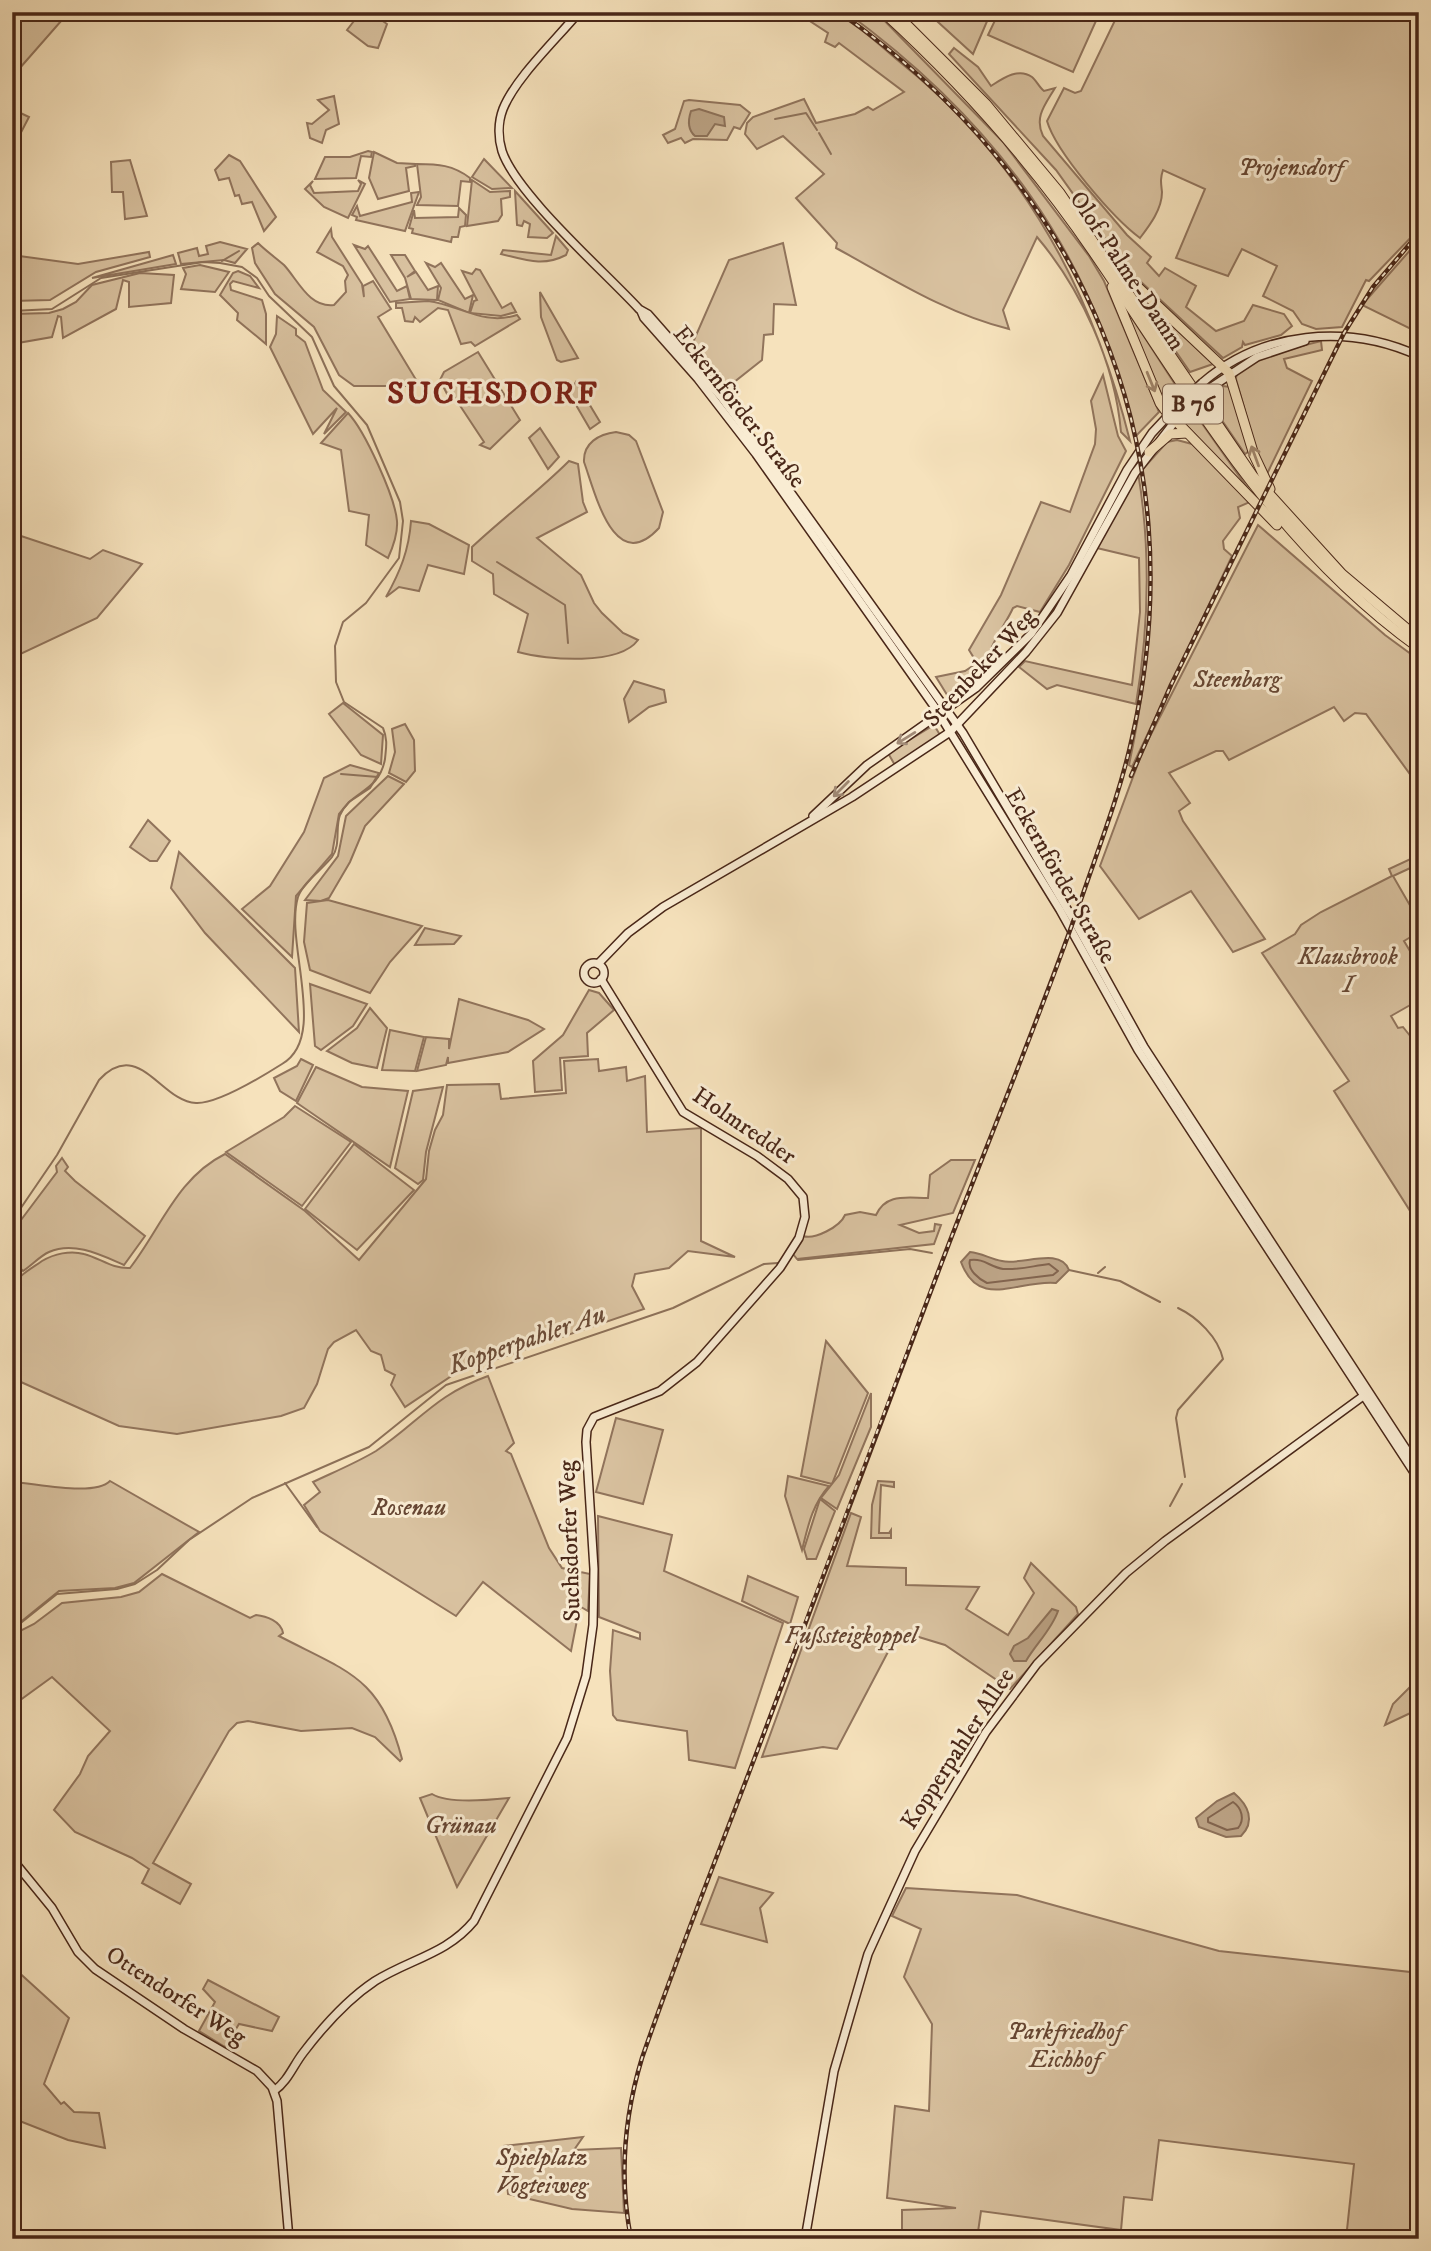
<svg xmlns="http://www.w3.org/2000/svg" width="1431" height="2251" font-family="'IM FELL DW Pica',serif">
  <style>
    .green { fill: #d9c2a0; stroke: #91745c; stroke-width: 2 }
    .water { fill: #bba284; stroke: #8d7159; stroke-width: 2 }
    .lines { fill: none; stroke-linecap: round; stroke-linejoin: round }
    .shore { stroke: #82644e; stroke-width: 2 }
    .stream { stroke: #8d7159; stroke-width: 2 }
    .secondary-casing { stroke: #492718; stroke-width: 10 }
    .highway-casing { stroke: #492718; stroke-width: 11 }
    .secondary { stroke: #f9ecd3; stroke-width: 7 }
    .highway { stroke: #f6e2bc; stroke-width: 9 }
    .rail-casing { stroke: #492718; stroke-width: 4.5 }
    .rail { stroke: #f9ecd3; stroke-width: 2; stroke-dasharray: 5; stroke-linecap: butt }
    .secondary-bridge-casing { stroke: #492718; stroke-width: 10; stroke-linecap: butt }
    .secondary-bridge { stroke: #f9ecd3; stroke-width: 7 }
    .oneway { stroke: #a0846a }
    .oneway2 { stroke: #a18a76 }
    .labels { text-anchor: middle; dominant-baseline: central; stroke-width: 6; stroke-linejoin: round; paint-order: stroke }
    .shield { fill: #f9ecd3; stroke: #7e6250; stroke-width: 2 }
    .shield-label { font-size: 23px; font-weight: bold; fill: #492718 }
    .park-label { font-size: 24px; font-style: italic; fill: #664633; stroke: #f9ecd3 }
    .street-label { font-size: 24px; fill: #492718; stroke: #f9ecd3 }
    .water-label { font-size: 26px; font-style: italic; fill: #6b4c38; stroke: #f9ecd3 }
    .district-label { font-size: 32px; font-weight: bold; letter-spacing: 2px; fill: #7a1f14; stroke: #f9ecd3 }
  </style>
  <rect width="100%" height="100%" fill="#f6e2bc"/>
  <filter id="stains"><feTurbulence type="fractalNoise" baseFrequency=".00286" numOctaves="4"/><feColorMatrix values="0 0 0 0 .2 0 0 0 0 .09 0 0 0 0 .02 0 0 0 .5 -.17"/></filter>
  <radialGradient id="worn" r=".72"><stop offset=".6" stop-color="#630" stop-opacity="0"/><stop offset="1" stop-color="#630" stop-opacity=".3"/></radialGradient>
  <!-- green -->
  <g class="green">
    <path d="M21,12H69L12,77V22Z"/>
    <path d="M361,12H370L387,24L378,48L368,46L347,30Z"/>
    <path d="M796,12C807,12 823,9 833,13C854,20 884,49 901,63C1023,160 1093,293 1130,441L1121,432C1115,363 1081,289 1037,237L1003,310L1009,329C947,314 891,278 836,248L837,243L796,198L824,174L783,136L757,149L745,134L747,123L753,117L804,99L816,123L855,114L868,107L873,110L904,92L839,43L835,47L825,42L828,33Z"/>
    <path d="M846,12H876L1003,142L1089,256L1104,281L1159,412L1135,437C1095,255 995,121 846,12Z"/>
    <path d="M927,12H991L973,54Z"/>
    <path d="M999,12H1100L1073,72L988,35Z"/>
    <path d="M1119,12H1419V229L1369,281L1366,280L1342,327L1316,329L1302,324L1293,311L1263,296L1277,266L1242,249L1228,276L1176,258L1205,189L1163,170C1160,179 1161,183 1162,192C1162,209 1150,225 1140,238C1113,218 1056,152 1047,121L1064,88L1075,93L1081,91Z"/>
    <path d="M954,48L978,67L991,86C1002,79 1018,67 1032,77C1036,80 1039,87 1044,91L1055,88C1045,105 1034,117 1043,136L1127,235L1151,257L1147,263L1159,276L1165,268L1196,286L1186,307L1216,331L1244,321L1253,305L1284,314L1292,326L1281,335L1245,345L1243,342L1242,347L1223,358L1126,268L1056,170L949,54Z"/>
    <path d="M334,96L339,124L326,130L322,143L310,138L307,123L312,124L329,110L318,100Z"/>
    <path d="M689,100L740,105L750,113L740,129L734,127L727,140L693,139L685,143L681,138L668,143L663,135L675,129L684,101Z"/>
    <path d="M12,109L29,117L14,146L19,148L15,183H12Z"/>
    <path d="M368,151L372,152L371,157L361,156L356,178L315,179L325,157H350Z"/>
    <path d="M374,152L397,163L415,164V166L406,168L409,191L378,199L369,178Z"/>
    <path d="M229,155L240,161L276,217L264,231L252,202L242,204L239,195L235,196L229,178L219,180L215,170Z"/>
    <path d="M484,159L512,188L492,189L472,177Z"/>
    <path d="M130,160L147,216L125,219L123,192H112L111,162Z"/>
    <path d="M417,164C438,164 453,165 470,178V182L461,181L458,206L417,205L421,197Z"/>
    <path d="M358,180L365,184L348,218L324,207L305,189L313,181L310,185L314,193L358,191L361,184Z"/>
    <path d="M472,180L490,192L510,191V197L501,199L502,215L498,221L467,226Z"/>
    <path d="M515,191L553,233L547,238L528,237L530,224L524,221L522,226L517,225Z"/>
    <path d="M419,192L405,231L356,220L357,217L352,215L357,206L360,216L412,202L411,193Z"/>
    <path d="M459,208L466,215L465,226L460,227L458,237H452L451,242L412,233L413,229L409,228L414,210L415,218L458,217Z"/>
    <path d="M331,229L332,237L362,284L364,297L363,286L373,281L391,309L378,317L418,383L415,386H354L339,375L314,327L275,294L255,263L252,248L258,243C266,251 276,258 284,265C298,280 309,308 334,305L346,292L345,281L348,275L343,266L317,252Z"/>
    <path d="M556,236L568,250L566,255C543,267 526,260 501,254L503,250L551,255Z"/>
    <path d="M1419,240V333L1362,305Z"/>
    <path d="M220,242L247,249L235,263L224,260L181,264L178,253L197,248L199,256L208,254L206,246Z"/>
    <path d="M783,243L796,305L774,304L773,334L764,335L762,360L724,390L690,349L729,260Z"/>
    <path d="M354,245L365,249L368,246L397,291L407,286L410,299L390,302Z"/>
    <path d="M149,252L150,257L96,272L50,300L12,301V255L78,264Z"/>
    <path d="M173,255L176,264L92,278Z"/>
    <path d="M391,255H405L415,271L407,277L416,272L428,290L438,286L437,300L411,299L405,278Z"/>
    <path d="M426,263L435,267L441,263L465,299L473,295L469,313L438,300L441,288Z"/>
    <path d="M200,265L229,272L215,292L181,289L186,274L183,268Z"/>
    <path d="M476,269L480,270L502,308L511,303L516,312L501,316L470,313L474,301L477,300L462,271L472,274Z"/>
    <path d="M238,271L250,276L259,288L233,281L230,284L231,290L262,300L266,314V344L237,320L238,313L220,295L233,273Z"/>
    <path d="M140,273L174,275L171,303L129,307V282L123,280L116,309L63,338L61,317L58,316L52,337L12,344V314L49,313L63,309L76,302L92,285Z"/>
    <path d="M1130,285L1213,364L1190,372Z"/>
    <path d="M540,292L578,358L561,362L557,360L541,317Z"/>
    <path d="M428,301C460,305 483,326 517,315L520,319L475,346L471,342L461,344L448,310L438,308L420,322L415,317L413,322L405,321L402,308H396V303Z"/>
    <path d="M1123,304L1180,392L1166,406Z"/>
    <path d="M277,316L296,329V335L305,342L323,390L346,412L324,434L337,408L313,434L270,347L276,334Z"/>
    <path d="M1321,341L1322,350L1284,359L1287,368L1312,381L1267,474L1257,454L1236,379L1237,371L1274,353Z"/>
    <path d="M478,352L520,420L490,449L480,445L484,442L451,392L447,394L440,380L444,372Z"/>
    <path d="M1103,375L1118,436L1126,451L1069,565L1040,612L1017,606L1013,608C1005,626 985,650 988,667L949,698L936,677L965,671L977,663L969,650L1001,595L1041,502L1070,512L1095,444L1096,429L1091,401Z"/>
    <path d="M576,382L600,422L590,429L569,393Z"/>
    <path d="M1222,386L1231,387L1249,451L1245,454L1206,397Z"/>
    <path d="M1191,408L1249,490L1180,419Z"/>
    <path d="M348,413C365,431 395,497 397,521C398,534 393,547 388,558L366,545L369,515L349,511L341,450L321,443Z"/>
    <path d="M540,428L559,457L548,469L529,438Z"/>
    <path d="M616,432L629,435L636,441L663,512L659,528C614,577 595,492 584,462C583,443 599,434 616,432Z"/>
    <path d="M1177,440L1192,444L1250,502L1238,507L1240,518L1223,541L1224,549L1232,556L1132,767L1129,765C1151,660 1158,576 1142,470L1167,442Z"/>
    <path d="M569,461L578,464L583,502L587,512L537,538L581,575L594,603L602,613L623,633L638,640C619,666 547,660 518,652L528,614L494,594L493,574L472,561V547C504,517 538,492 569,461Z"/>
    <path d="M1138,472C1151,550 1149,627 1136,704L1057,685L1047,689L1019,667L1025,661L1132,685L1140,612L1139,558L1097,548Z"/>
    <path d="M411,521L429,524L469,545L464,574L428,565L419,591L399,587L386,597C400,572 409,550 411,521Z"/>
    <path d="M1258,525L1385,635L1419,660V782L1415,781L1366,714L1355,713L1344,721L1334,707L1229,760L1223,751H1216L1169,773L1190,803L1179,811L1183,821L1265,939L1233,952L1191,891L1139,919L1100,866L1143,750Z"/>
    <path d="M12,533L90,559L103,550L142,564L97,618L12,658Z"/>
    <path d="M634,681L664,690L666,702L649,707L629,722L624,699Z"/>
    <path d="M343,703L383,735L381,764L361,755L329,714Z"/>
    <path d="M405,724L414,740L415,771L406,782L389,773L395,752L392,729Z"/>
    <path d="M934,725L940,735L896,767L888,753Z"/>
    <path d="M350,765L379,773L370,788L349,802L339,814L332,854L296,896L292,957L242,909L270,886L304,832L324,778Z"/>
    <path d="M388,776L404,784L365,826L350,862L329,898L321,901L305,900L338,856L346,816Z"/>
    <path d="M148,820L170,841L157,861H150L130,847Z"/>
    <path d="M179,852L295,968L299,1032L205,933L171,888Z"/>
    <path d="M1419,855V864L1393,876L1419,921V932L1404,941L1419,966V1000L1391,1016L1398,1028L1403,1027L1419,1047V1225L1334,1091L1349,1081L1262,953L1295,934L1301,925L1321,912L1392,876L1389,869Z"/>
    <path d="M328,900L422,926L390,962L370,993L310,970L304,942L307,903Z"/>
    <path d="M425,928L461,936L454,944L415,945Z"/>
    <path d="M310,984L367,1004L353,1026L321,1050L315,1046Z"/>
    <path d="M589,990L599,993L614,1010L587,1033L588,1056L560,1058L562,1090L535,1092L533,1061L563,1035Z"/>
    <path d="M459,999L528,1020L544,1029L508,1052L448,1063V1057L446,1065L417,1071L426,1037L449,1039V1049Z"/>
    <path d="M370,1008L387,1028L377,1068L352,1063L327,1051L357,1028Z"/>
    <path d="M390,1030L424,1037L415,1071L382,1070Z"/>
    <path d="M301,1059L313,1065L296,1101L280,1091L274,1078L297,1066Z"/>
    <path d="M598,1059L599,1071L626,1067L627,1081L645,1076L647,1132L701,1128V1241L735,1257L688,1251L669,1268L635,1274L632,1286L644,1309L456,1373L405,1407L391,1385L395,1375L385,1370L381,1355L371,1351L356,1330L334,1342L328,1349L317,1384L304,1408L281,1416L177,1434L119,1426L12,1378C12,1354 5,1295 20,1277C26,1271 35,1266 42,1261C54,1254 70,1250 84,1254C100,1258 112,1269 130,1268C161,1228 177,1178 225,1154L305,1211L359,1260L426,1179L429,1151L435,1130L443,1115L447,1085L499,1084L501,1099L566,1093L564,1061Z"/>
    <path d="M316,1067L362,1087L408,1091L390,1167L297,1103Z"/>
    <path d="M443,1087L426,1152L423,1180L418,1184L395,1168L413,1091Z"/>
    <path d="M295,1106L351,1142L302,1206L226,1152L284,1117Z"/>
    <path d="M354,1144L414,1190L357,1250L305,1209Z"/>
    <path d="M62,1158L68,1167L65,1171L75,1181L145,1236L124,1265C101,1255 74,1241 49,1252C40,1256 32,1265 23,1271L20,1268L12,1277V1232L57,1172L56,1166Z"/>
    <path d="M951,1160H975L953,1213L900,1225L919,1233L934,1231L935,1224L941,1225L934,1244L797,1259L793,1254L803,1236C814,1240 840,1227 845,1215L860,1212L876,1215C886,1193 906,1198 928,1198L930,1175Z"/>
    <path d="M826,1341L868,1393L832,1484L801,1476Z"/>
    <path d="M488,1376L514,1443L506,1451L511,1454L549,1548L562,1568L590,1574L588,1611L581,1607L579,1610L571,1651L483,1582L456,1616L320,1531L304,1505L320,1492L313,1482C334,1472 356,1463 376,1451C419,1422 435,1395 488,1376Z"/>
    <path d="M871,1393V1427L837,1509L821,1498L839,1475Z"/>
    <path d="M616,1418L663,1430L643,1504L596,1492Z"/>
    <path d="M788,1476L829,1486C812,1505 808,1526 802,1550L785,1496Z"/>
    <path d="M110,1481L199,1532L134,1583L115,1588L59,1591L12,1629V1482C35,1483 94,1497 110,1481Z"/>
    <path d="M878,1481L894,1482V1487L881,1485L879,1533H889L891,1530V1538H871L872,1505Z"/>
    <path d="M820,1499L835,1511L816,1559H807L804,1549Z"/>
    <path d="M851,1513L861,1517L847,1566L906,1568V1585L979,1587L966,1609L1008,1635L1034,1593L1024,1578L1031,1563L1076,1607L1078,1614L1010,1689L945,1645L899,1631L837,1749L823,1747L762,1757Z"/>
    <path d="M598,1516L672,1535L664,1571L783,1623L735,1768L689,1760L687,1731L617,1720L613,1715L610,1671L613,1630L640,1639V1633L599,1617Z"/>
    <path d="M162,1574L250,1618L256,1615C266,1616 281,1621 283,1633L279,1636C348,1672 381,1677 402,1759L400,1761L375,1737L352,1728L301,1731L248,1721L237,1723L229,1731L153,1863L191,1884L180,1904L142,1883L149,1869L132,1858L75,1832L54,1810L80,1774L88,1756L110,1731L52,1677L12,1706V1635L34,1624L62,1603L121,1597L139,1592Z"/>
    <path d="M748,1576L798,1597L790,1624L742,1601Z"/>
    <path d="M1419,1678V1709L1385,1725L1393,1704Z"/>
    <path d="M432,1794C448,1804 489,1800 509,1798L457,1887L420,1798Z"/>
    <path d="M719,1877L773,1893L760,1908L767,1942L701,1924Z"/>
    <path d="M906,1888L1017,1895L1219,1951L1419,1973V2239H1346L1354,2164L1159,2140L1152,2200L1124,2197L1121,2230L981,2211L978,2232L902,2231V2210L956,2208L887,2198L895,2106L929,2111L932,2024L904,1977L921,1929L892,1916Z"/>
    <path d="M14,1968L69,2018L44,2084L61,2104L64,2102L74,2112L99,2113L105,2148L68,2140L12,2118V2107L17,2099L12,2102Z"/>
    <path d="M208,1980L279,2017L272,2031L239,2024L225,2047L199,2031L215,2002L203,1989Z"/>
    <path d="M583,2137L574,2150L621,2148L624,2213L572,2209L508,2194L504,2146Z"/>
  </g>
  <!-- water -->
  <g class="water">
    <path d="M699,109L724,117L725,126L715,124L707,136H695C688,130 688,120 691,111Z"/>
    <path d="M970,1252C982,1253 990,1259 1002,1261C1021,1266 1060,1246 1069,1270L1056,1283C1019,1279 979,1311 961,1262Z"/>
    <path d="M1052,1609L1058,1611C1052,1629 1036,1644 1026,1661H1014L1010,1654L1014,1646L1028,1638Z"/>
    <path d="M1234,1793C1248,1805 1256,1821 1241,1836L1226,1837L1199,1827L1196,1818L1217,1801Z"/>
  </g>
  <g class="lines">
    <!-- shore -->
    <g class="shore">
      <path d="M970,1260C984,1258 990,1267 1003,1269C1020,1270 1032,1266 1049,1264L1058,1271L1053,1275L987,1283C979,1279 967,1270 970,1260Z"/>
      <path d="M1233,1802C1242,1808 1245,1820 1238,1828L1227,1830L1208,1822V1818Z"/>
    </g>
    <!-- stream -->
    <g class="stream">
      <path d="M775,119L806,113L817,130"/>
      <path d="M819,133L831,154"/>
      <path d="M222,261L239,251"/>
      <path d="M12,311L52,309L101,278L203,262L220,263L242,267L257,278L269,296L312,337L334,386L367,425L400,502L403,521L399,558L366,603L343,622L335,646L336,682L344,702L383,728C388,740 386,748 385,759C379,793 350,791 340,815C335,828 341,845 332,857C322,870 304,881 298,897C284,943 329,1037 282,1064C263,1076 217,1104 196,1103C161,1102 139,1037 99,1080L57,1155L12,1221"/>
      <path d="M497,562L565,605L568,643"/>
      <path d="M341,774L378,777"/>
      <path d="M798,1260L910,1249L932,1253"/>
      <path d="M1069,1270L1120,1281L1160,1302"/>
      <path d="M1098,1273L1105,1267"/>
      <path d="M1178,1308C1197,1317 1218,1337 1223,1359L1178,1410L1176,1418L1185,1477"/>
      <path d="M285,1483L317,1527"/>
      <path d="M1170,1506L1182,1484"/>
      <path d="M12,1630L57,1594L117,1589L135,1584L157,1570L189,1540L252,1498L369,1447L446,1385L673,1308L764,1264L778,1263"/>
    </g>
    <!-- secondary casing -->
    <g class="secondary-casing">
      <g id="secondary">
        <path d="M579,12C556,40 516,77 503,109C498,122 498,138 502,151C516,194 605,272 639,309L648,314L721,397L761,451L963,733L1076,924L1144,1047L1419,1469"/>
        <path d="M641,311L644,318L698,379L756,454L936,709L1060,910L1138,1050L1419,1480"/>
        <path d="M1202,383C1262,331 1347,323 1419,356"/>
        <path d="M1207,390L1257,357L1305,341"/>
        <path d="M813,816L867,765L976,688L1031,634L1071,575L1127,470L1152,433L1179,404"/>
        <circle cx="594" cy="973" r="10"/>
        <path d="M598,964L628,933L663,907L852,797L950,732L1026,652L1057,613L1135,473L1183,411"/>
        <path d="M12,1859L52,1908L78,1952L95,1969L184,2029L257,2071L272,2087L277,2101L289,2239"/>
        <path d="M274,2091C288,2081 293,2066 303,2053C322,2028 348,1999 375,1981C410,1959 447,1954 474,1921L567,1738L586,1676L593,1625L594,1569L586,1442L587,1430L594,1417L660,1391L697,1362L780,1268L799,1238L805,1217L803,1197L788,1179L757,1156L683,1112L601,979"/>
        <path d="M805,2239L834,2071L868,1954L915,1851L986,1732L1037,1664L1126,1573L1165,1541L1366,1394"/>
      </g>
    </g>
    <!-- highway casing -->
    <g class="highway-casing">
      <g id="highway">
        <path d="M883,12C964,86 1037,168 1098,259C1195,401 1275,545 1419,648"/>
        <path d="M894,12L986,104L1060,193L1253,476L1342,574L1419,639"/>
        <path d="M1123,273L1229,373L1254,455L1270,489"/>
        <path d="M1112,287L1160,403L1168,414"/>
        <path d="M1175,420L1277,525"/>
        <path d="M1149,452L1170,434L1187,433"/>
      </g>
    </g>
    <!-- secondary -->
    <use href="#secondary" class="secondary"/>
    <!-- highway -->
    <use href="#highway" class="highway"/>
    <!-- rail casing -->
    <g class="rail-casing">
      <g id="rail">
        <path d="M1131,776L1171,685L1344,333L1373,287L1419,233"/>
        <path d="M631,2239C619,2177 624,2117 642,2058C679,1951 721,1847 761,1741C820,1583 879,1425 940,1267C988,1140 1041,1016 1085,888C1102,839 1121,789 1132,738C1199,445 1080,181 839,12"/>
      </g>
    </g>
    <!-- rail -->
    <use href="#rail" class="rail"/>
    <!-- secondary-bridge casing -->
    <g class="secondary-bridge-casing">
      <g id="secondary-bridge">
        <path d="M1179,404L1202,383"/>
        <path d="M1183,411L1207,390"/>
      </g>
    </g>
    <!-- secondary-bridge -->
    <use href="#secondary-bridge" class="secondary-bridge"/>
  </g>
  <!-- one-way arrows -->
  <defs><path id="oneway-shaft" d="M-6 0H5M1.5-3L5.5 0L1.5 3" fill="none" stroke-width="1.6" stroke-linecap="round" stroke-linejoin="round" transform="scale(1.75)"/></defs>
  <g class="oneway">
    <use href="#oneway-shaft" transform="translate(1151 382) rotate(68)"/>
    <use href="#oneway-shaft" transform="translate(1255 456) rotate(-110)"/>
  </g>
  <g class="oneway2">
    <use href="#oneway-shaft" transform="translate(906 738) rotate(148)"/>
    <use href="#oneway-shaft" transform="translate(841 789) rotate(135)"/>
  </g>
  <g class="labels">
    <!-- shield labels -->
    <rect class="shield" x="1163" y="384.5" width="60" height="39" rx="5"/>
    <g class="shield-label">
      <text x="1193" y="404">B 76</text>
    </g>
    <!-- park labels -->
    <g class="park-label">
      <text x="1291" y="168">Projensdorf</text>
      <text x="1237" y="680">Steenbarg</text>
      <text x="1348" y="957">Klausbrook<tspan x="1348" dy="28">I</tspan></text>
      <text x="409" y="1508">Rosenau</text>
      <text x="851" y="1636">Fußsteigkoppel</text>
      <text x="461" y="1826">Grünau</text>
      <text x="1065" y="2032">Parkfriedhof<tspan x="1065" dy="28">Eichhof</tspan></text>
      <text x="542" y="2158">Spielplatz<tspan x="542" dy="28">Vogteiweg</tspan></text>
    </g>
    <!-- street labels -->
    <g class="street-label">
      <text transform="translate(1127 271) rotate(56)">Olof-Palme-Damm</text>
      <text transform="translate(739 407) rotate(52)">Eckernförder Straße</text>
      <text transform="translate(980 668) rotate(-47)">Steenbeker Weg</text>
      <text transform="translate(1060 876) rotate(60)">Eckernförder Straße</text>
      <text transform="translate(744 1126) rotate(34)">Holmredder</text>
      <text transform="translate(570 1541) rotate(-92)">Suchsdorfer Weg</text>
      <text transform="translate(958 1749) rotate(-57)">Kopperpahler Allee</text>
      <text transform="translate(176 1996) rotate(33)">Ottendorfer Weg</text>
    </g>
    <!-- water labels -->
    <g class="water-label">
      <text transform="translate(527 1340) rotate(-19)">Kopperpahler Au</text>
    </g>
    <!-- district labels -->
    <g class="district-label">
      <text x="493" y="394">SUCHSDORF</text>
    </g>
  </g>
  <!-- margin -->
  <rect width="1431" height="2251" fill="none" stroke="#f6e2bc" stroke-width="42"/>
  <rect x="14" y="14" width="1403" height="2223" fill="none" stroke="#492718" stroke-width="3.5"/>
  <rect x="21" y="21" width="1389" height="2209" fill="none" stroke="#492718" stroke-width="2"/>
  <rect width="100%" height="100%" filter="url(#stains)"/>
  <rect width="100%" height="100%" fill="url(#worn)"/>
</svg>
